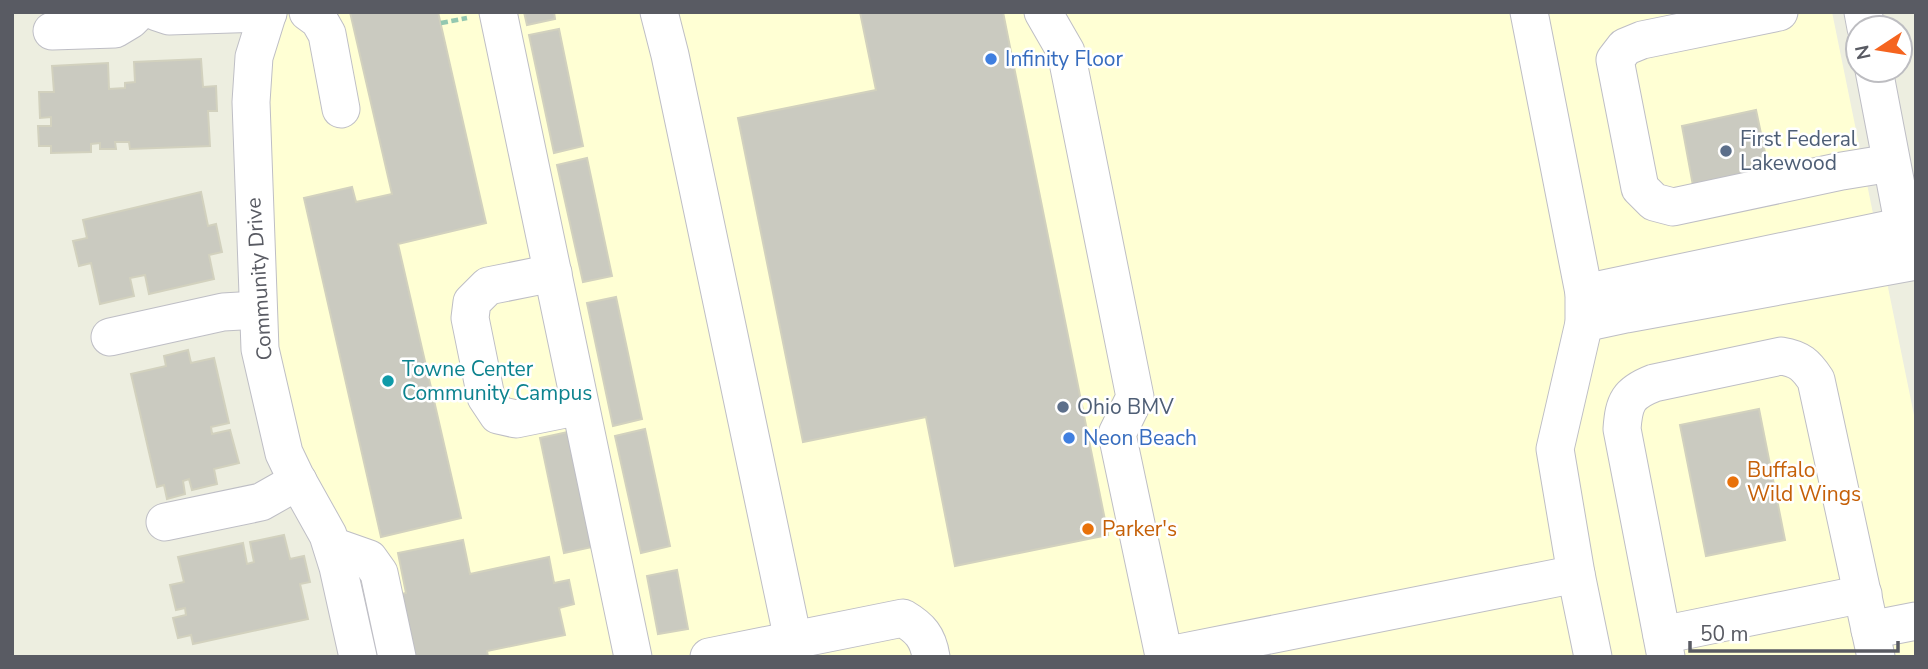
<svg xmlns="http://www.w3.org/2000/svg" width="1928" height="669" font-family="'Nunito Sans',sans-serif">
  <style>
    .commercial { fill: #ffffd4 }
    .building { fill: #cacac0; stroke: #d2d1be; stroke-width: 2 }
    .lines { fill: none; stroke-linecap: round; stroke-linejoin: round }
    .minor-casing { stroke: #bebec5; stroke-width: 39 }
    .path { stroke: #93c8b0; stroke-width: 4.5; stroke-dasharray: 7 3.5; stroke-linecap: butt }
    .minor { stroke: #fff; stroke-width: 37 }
    .shop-dot { fill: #3f7fe0; stroke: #fff; stroke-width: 2.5 }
    .service-dot { fill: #5c6f8a; stroke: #fff; stroke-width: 2.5 }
    .culture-dot { fill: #0f9aa8; stroke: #fff; stroke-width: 2.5 }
    .food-dot { fill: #e8710a; stroke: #fff; stroke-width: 2.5 }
    .labels { text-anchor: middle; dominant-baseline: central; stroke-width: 5; stroke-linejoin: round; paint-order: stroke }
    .shop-label { font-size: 21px; fill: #366cbe; stroke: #fff; text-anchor: start }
    .service-label { font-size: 21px; fill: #4e5e75; stroke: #fff; text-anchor: start }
    .street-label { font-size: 21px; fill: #595b63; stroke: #fff }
    .culture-label { font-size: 21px; fill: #0d838f; stroke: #fff; text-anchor: start }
    .food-label { font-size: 21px; fill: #c56008; stroke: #fff; text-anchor: start }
  </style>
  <rect width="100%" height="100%" fill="#edeee0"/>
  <!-- commercial -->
  <path class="commercial" d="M287,12H1832L1916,425V657H371L279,379L266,95L272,51Z"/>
  <!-- building -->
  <g class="building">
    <path d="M350,12H438L486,223L398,244L461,518L381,537L304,198L352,187L356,202L392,194Z"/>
    <path d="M524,12H554L555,19L527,25Z"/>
    <path d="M860,12H1003L1108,535L955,566L926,417L803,442L738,118L876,90Z"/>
    <path d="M559,29L583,146L554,153L529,35Z"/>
    <path d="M201,59L203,87L216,86L217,111H208L210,146L130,149L129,142H115L116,149H100V143L91,144V152L51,153V146H39L38,126H51V117L40,118L39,92H54L52,66L108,63L109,89L125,88V83L135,82L134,62Z"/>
    <path d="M1756,110L1770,176L1694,191L1682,126Z"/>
    <path d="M587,158L612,276L583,282L557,165Z"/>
    <path d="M201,192L208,226L216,224L222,252L209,255L214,279L149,294L145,275L130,278L134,296L100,304L91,263L79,266L73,241L87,238L83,220Z"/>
    <path d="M616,297L642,419L613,426L587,303Z"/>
    <path d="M188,350L191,363L214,358L229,423L211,427L212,434L230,430L239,463L214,469L217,484L192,490L189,479L183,481L185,494L167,499L164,485L157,487L131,374L166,366L164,356Z"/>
    <path d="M1759,409L1785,540L1706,556L1680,425Z"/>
    <path d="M645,429L670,546L641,553L615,436Z"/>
    <path d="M568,432L592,547L564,553L540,438Z"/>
    <path d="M284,535L290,559L304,556L310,582L300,584L308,619L193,644L191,635L178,638L173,618L186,615L185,608L176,610L170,585L184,582L178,557L243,543L247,564L254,562L250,542Z"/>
    <path d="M463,540L470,574L549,557L554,583L569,580L574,604L559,608L565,635L487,651L488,657H411L397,595L406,593L398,553Z"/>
    <path d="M677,570L688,629L658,634L647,576Z"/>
  </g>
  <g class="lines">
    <!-- minor casing -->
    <g class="minor-casing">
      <g id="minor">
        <path d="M157,12L169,16L268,13"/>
        <path d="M268,12L254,57L251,102L260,349L284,453L295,476L328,535L338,567L358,657"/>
        <path d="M308,12L319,20L327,34L341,109"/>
        <path d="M498,12L633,657"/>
        <path d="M659,12L670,55L793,640"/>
        <path d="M1043,12L1066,52L1135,397L1117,434L1164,656L1576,574"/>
        <path d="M1529,12L1584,293V323L1555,449L1576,574L1593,657"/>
        <path d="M1779,12L1642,40L1625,47L1615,60L1640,188L1654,202L1673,207L1842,171L1891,163"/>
        <path d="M1863,12L1866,28"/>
        <path d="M52,31L115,29L130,20L138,12"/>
        <path d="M1874,70L1908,248"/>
        <path d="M553,273L488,286L472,302L470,318L486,397L498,415L516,419L580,406"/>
        <path d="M1584,293L1904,226"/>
        <path d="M1584,323L1626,314L1916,261"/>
        <path d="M110,337L223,312L258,310"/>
        <path d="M165,522L261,502L298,481"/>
        <path d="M332,546L369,559L379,573L397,657"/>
        <path d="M1870,630L1916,621"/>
        <path d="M1662,635L1863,594"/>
        <path d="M709,657L903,618C920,628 928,637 931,657"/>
        <path d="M1666,657L1622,429C1624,402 1628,393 1654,383L1781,356C1800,359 1806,365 1816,380L1876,657"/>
      </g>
    </g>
    <!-- path -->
    <path class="path" d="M441,23L467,18"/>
    <!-- minor -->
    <use href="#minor" class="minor"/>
  </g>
  <!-- markers -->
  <g class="shop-dot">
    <circle cx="991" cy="59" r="7"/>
    <circle cx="1069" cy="438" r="7"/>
  </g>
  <g class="service-dot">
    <circle cx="1726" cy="151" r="7"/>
    <circle cx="1063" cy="407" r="7"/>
  </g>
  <circle class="culture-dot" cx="388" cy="381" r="7"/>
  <g class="food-dot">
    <circle cx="1733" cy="482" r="7"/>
    <circle cx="1088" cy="529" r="7"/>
  </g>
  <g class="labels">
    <!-- shop labels -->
    <g class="shop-label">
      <text x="1005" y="59">Infinity Floor</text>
      <text x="1083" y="438">Neon Beach</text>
    </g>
    <!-- service labels -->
    <g class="service-label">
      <text x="1740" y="139">First Federal<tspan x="1740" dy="24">Lakewood</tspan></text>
      <text x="1077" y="407">Ohio BMV</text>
    </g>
    <!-- street labels -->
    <g class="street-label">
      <text transform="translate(259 279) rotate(-94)">Community Drive</text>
    </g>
    <!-- culture labels -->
    <g class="culture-label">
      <text x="402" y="369">Towne Center<tspan x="402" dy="24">Community Campus</tspan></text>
    </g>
    <!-- food labels -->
    <g class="food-label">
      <text x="1747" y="470">Buffalo<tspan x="1747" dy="24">Wild Wings</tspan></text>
      <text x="1102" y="529">Parker's</text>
    </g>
  </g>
  <!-- border -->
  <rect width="1928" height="669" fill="none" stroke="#595b63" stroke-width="28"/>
  <!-- north arrow -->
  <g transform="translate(1879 49) rotate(258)"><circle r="33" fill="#ffffff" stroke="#bdbdc1" stroke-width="2"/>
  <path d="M0-5L12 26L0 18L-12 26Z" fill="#f5641f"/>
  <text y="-10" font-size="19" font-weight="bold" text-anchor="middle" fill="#595b63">N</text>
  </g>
  <!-- scale -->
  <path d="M1690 641v10h208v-10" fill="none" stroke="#595b63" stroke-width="3.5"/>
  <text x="1700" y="641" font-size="21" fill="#595b63" stroke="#ffffff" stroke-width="5" paint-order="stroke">50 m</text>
</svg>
